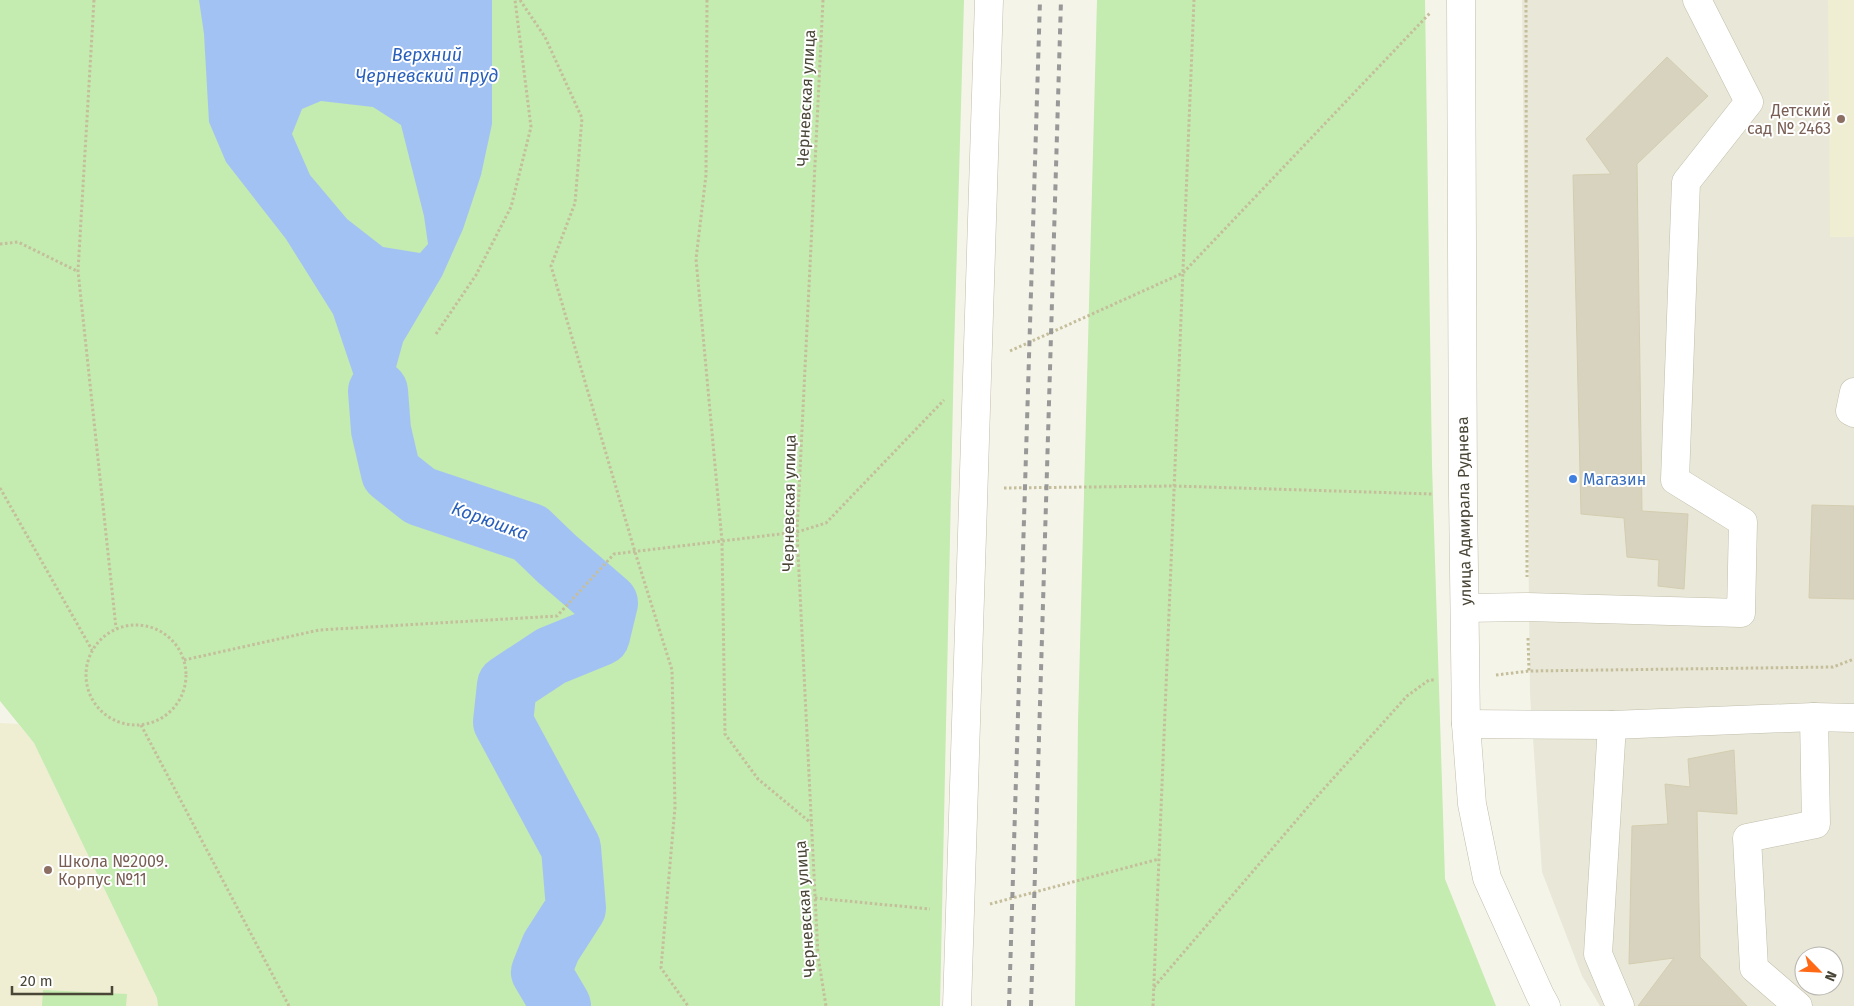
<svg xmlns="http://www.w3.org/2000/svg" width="1854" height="1006" font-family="'Fira Sans',sans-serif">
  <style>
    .residential { fill: #e9e7d7; fill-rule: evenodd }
    .education { fill: #efedd2 }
    .green { fill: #c4ebb0 }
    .water { fill: #a3c2f4; fill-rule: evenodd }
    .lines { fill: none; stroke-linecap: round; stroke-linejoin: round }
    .river { stroke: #a3c2f4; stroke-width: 60 }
    .building { fill: #d8d3be; stroke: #d3cdb0 }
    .minor-casing { stroke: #c1beab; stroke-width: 29 }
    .path { stroke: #c4be9b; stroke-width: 3; stroke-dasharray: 2.5 2.5; stroke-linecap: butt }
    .minor { stroke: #fff; stroke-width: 28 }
    .rail { stroke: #989898; stroke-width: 4; stroke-dasharray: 6 6; stroke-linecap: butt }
    .education-dot { fill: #8d6e63; stroke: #fff; stroke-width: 2 }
    .shop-dot { fill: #3f7fe0; stroke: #fff; stroke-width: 2 }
    .labels { text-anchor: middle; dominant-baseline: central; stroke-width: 4; stroke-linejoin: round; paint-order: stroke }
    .street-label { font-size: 16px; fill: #4a4637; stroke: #fff }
    .education-label { font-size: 16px; fill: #785e54; stroke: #fff; text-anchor: end }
    .shop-label { font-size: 16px; fill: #366cbe; stroke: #fff; text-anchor: start }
    .water-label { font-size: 18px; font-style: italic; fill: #2960bc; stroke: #fff }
  </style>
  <rect width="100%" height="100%" fill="#f5f4e9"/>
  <!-- residential -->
  <path class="residential" d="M1522,0H1854V1006H1600L1582,976L1542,872L1530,694ZM1804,956H1834V986H1804Z"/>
  <!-- education -->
  <g class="education">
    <path d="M1828,0H1854V237H1830Z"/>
    <path d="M0,723L18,724L34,743L157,998L158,1006H0Z"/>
  </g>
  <!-- green -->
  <g class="green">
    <path d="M0,0H964L954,352L940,1006H158L157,998L34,743L0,701Z"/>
    <path d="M1097,0H1425L1432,465L1445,879L1496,1006H1075L1078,722Z"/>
    <path d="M43,990L127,994L126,1006H42Z"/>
  </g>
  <!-- water -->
  <path class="water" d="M199,0H492V124L481,175L463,229L442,276L403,342L387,400L395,463L391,473L380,471L359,391L333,314L286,239L226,162L209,122L204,34ZM321,101L373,107L401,125L424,216L428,244L420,253L383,247L347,219L310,175L292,134L302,109Z"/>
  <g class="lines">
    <!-- river -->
    <path class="river" d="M378,391L381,430L391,473L420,496L530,533L557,559L608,603L600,636L551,656L507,685L503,722L571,848L576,908L551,947L541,972L561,1006"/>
  </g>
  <!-- building -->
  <g class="building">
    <path d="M1667,57L1708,96L1637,164L1642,511L1688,514L1684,589L1658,586L1659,560L1627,557L1624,518L1581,514L1573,175L1611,174L1586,139Z"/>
    <path d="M1812,505L1854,506V599L1809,598Z"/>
    <path d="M1734,750L1737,814L1697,811L1700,957L1747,1006H1638L1674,958L1629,964L1632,826L1668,824L1665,784L1690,787L1688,759Z"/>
  </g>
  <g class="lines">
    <!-- minor casing -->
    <g class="minor-casing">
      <g id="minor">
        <path d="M1461,0L1463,495L1466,724L1472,804L1487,878L1540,995L1546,1006"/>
        <path d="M1854,392L1850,411L1854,413"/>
        <path d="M1465,608L1527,607L1741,613L1743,522L1675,480L1686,182L1749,102L1697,0"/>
        <path d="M1466,724L1612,725L1814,717L1854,718"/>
        <path d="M1612,725L1598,954L1620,1006"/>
        <path d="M957,1006L989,0"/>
        <path d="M1798,1006L1754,968L1747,838L1816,824L1814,717"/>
      </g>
    </g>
    <!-- path -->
    <g class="path">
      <path d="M94,0L78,271L116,628"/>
      <path d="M520,0L545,37L582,118L575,203L551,266L635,552L672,670L675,807L661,968L688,1006"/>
      <path d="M707,0L706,175L696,259L722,541L725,734L758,779L811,823"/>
      <path d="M823,0L797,532L818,956L826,1006"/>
      <path d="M1526,0L1527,577"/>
      <path d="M0,244L18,242L77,271"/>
      <path d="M436,334L476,275L511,207L531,127L515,0"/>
      <path d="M1010,351L1183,273L1430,13"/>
      <path d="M0,488L92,650"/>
      <path d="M1004,488L1174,486L1432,494"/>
      <circle cx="136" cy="675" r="50"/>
      <path d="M1528,638L1529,671"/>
      <path d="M184,660L319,630L557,616L614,554L797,532L826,523L944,400"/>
      <path d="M1496,675L1529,671L1833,667L1854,659"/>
      <path d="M141,725L289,1006"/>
      <path d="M815,898L930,909"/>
      <path d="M990,904L1159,859"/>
      <path d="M1154,987L1313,801L1407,696L1429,680H1435"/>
      <path d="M1153,1006L1194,0"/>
    </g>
    <!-- minor -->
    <use href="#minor" class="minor"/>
    <!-- rail -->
    <g class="rail">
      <path d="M1009,1006L1040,0"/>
      <path d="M1031,1006L1061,0"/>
    </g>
  </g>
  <!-- markers -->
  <g class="education-dot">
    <circle cx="1841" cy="119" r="5"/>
    <circle cx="48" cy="870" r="5"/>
  </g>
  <circle class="shop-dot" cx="1573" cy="479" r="5"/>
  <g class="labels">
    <!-- street labels -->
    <g class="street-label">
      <text transform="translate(806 98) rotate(-87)">Черневская улица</text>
      <text transform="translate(789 503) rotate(-89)">Черневская улица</text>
      <text transform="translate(1464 511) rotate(-91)">улица Адмирала Руднева</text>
      <text transform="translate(805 909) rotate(-94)">Черневская улица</text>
    </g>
    <!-- education labels -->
    <g class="education-label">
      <text x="1831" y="110">Детский<tspan x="1831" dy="18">сад № 2463</tspan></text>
      <text x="58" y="861" text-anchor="start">Школа №2009.<tspan x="58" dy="18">Корпус №11</tspan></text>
    </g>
    <!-- shop labels -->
    <g class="shop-label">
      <text x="1583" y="479">Магазин</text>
    </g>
    <!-- water labels -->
    <g class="water-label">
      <text x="427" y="55">Верхний<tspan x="427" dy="21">Черневский пруд</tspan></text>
      <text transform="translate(490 521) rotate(20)">Корюшка</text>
    </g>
  </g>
  <!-- north arrow -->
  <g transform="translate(1819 971) rotate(114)"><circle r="24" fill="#ffffff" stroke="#b7b5af"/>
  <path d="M0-4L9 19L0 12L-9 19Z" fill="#ff6916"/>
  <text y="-8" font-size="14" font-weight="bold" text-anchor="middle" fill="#4a4637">N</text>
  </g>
  <!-- scale -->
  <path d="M12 986v8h100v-8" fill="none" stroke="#4a4637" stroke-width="2.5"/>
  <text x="20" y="986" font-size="15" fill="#4a4637" stroke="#ffffff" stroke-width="4" paint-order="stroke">20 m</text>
</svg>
